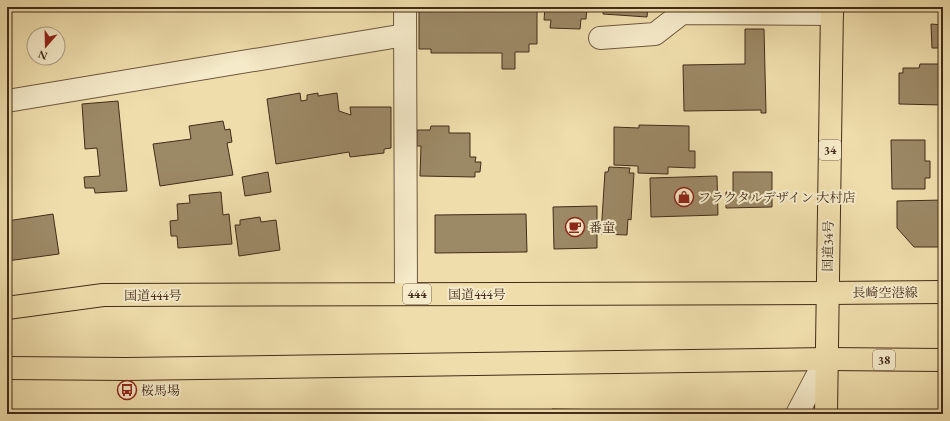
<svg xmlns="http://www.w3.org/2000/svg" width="950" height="421" font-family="'EB Garamond','Noto Serif JP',serif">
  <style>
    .building { fill: #9c8966; stroke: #432c1b }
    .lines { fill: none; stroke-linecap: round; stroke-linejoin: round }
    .minor-casing { stroke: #6e583f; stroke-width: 24 }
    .tertiary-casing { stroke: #6e583f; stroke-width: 24 }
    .primary-casing { stroke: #432c1b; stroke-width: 24 }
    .trunk-casing { stroke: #432c1b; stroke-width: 24 }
    .minor { stroke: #f5eac9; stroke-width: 22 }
    .tertiary { stroke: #f5eac9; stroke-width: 22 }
    .primary { stroke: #efdeac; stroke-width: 22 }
    .trunk { stroke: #efdeac; stroke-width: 22 }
    .labels { text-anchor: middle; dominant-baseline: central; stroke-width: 4; stroke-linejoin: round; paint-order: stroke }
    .shield { fill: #f5eac9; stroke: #78654f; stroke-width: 1 }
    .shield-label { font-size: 12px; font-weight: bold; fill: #432c1b }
    .poi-label { font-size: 13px; fill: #432c1b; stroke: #f5eac9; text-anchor: start }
    .street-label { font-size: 13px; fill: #432c1b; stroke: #f5eac9 }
  </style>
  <rect width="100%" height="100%" fill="#efdeac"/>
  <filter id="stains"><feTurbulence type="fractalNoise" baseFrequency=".005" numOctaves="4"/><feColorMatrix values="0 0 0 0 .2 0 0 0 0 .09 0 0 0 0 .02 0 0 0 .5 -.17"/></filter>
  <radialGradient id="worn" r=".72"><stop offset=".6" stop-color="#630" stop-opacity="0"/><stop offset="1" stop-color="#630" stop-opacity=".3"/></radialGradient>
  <!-- building -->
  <g class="building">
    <path d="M419,7H537V44H529V52H515V69H502V53H431V49H419Z"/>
    <path d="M545,7H587L586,19H581L580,29L550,28L551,20H544Z"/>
    <path d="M603,7H653H648L647,17L603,14Z"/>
    <path d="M931,24L943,25V48H932Z"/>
    <path d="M745,29H764L766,113H761V110L684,111L683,65L745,64Z"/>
    <path d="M920,64H943V105L899,104V73H903V68H919Z"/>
    <path d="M300,93L301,101L307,100V95L318,93V96L337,93L339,111L351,115L350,107H391V148L384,149V153L350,157L349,152L276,164L267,99Z"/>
    <path d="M118,101L127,191L95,193L94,188H85L84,177L100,176L97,148L85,149L82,104Z"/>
    <path d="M223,121L225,130L230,129L232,142L227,143L233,175L160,186L153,144L191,139L189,126Z"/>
    <path d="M639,125L689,126V151H695V168L668,167V174L638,173V166L614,165V127L639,128Z"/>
    <path d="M431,126H449V133H470V157H476L475,162H481L480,172H475V177L420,176L421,146H417V130H430Z"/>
    <path d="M891,140H925V161H930V178H925V189H892Z"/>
    <path d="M609,167L630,168L629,173H634L631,220L628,219L627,235L601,234L605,172H608Z"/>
    <path d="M268,172L271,192L245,196L242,177Z"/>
    <path d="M733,172H772V207L726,208V192H733Z"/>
    <path d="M717,176L718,215L651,217L650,178Z"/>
    <path d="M221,192L223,215L229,214L232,244L178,248L177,236H171L170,221L178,220L177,204L190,203L189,195Z"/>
    <path d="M943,200V247H914L897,228V201Z"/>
    <path d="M597,206V248L554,249L553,207Z"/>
    <path d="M53,214L59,254L7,261V221Z"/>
    <path d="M526,214L527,252L435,253V215Z"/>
    <path d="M260,217L261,222L276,220L280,250L239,256L235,225H240V220Z"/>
    <path d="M552,409L616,410V414H552Z"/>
    <path d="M672,410L724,411V414H672Z"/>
  </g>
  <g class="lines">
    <!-- minor casing -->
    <g class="minor-casing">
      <g id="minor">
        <path d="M405,7L406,294"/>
        <path d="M600,38L655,34L682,13L832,14"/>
        <path d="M7,101L405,35"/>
      </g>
    </g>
    <!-- tertiary casing -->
    <g class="tertiary-casing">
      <path id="tertiary" d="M797,414L826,359"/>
    </g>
    <!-- primary casing -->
    <g class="primary-casing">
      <g id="primary">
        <path d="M827,293L943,292"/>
        <path d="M826,359L943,360"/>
      </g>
    </g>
    <!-- trunk casing -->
    <g class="trunk-casing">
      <g id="trunk">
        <path d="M7,308L103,295L827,293"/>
        <path d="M7,368L126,369L826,359"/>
        <path d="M826,414L832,7"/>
      </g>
    </g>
    <!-- minor -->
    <use href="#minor" class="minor"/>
    <!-- tertiary -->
    <use href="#tertiary" class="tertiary"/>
    <!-- primary -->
    <use href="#primary" class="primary"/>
    <!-- trunk -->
    <use href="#trunk" class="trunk"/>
  </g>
  <!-- icons -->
  <defs>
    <g id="shop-ring" transform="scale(1)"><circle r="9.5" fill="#f5eac9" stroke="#8f2418" stroke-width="1.5"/><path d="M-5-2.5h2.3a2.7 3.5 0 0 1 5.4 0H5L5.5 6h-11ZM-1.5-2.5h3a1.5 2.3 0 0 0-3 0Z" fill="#8f2418"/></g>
    <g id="cafe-ring" transform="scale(1)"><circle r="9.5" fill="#f5eac9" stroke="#8f2418" stroke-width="1.5"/><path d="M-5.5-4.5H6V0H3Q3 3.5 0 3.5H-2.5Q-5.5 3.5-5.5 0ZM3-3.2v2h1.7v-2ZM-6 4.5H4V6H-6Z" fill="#8f2418"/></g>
    <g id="bus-ring" transform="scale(1)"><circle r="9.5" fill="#f5eac9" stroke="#8f2418" stroke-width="1.5"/><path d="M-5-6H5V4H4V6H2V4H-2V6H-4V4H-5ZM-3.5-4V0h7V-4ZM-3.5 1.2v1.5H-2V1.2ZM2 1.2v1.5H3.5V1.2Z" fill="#8f2418"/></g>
  </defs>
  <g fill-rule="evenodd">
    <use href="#shop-ring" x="684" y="197"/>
    <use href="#cafe-ring" x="575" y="227"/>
    <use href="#bus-ring" x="127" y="390"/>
  </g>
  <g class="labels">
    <!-- shield labels -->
    <g class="shield">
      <rect x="819" y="140" width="22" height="20" rx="3"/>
      <rect x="403" y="284" width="28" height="20" rx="3"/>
      <rect x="873" y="350" width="22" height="20" rx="3"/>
    </g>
    <g class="shield-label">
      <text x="830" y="150">34</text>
      <text x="417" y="294">444</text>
      <text x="884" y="360">38</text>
    </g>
    <!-- poi labels -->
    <g class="poi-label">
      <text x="698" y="197">フラクタルデザイン 大村店</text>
      <text x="589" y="227">番童</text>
      <text x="141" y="390">桜馬場</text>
    </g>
    <!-- street labels -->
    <g class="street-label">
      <text transform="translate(828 246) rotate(-89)">国道34号</text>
      <text x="885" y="292">長崎空港線</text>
      <text x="477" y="294">国道444号</text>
      <text x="153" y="295">国道444号</text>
    </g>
  </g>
  <!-- margin -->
  <rect width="950" height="421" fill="none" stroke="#efdeac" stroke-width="24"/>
  <rect x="8" y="8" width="934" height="405" fill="none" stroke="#432c1b" stroke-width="2"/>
  <rect x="12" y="12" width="926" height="397" fill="none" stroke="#432c1b"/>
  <!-- north arrow -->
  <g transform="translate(46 46) rotate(200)"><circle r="19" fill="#f5eac9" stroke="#ae9e83"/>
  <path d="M0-3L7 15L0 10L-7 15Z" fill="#8f2418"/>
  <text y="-6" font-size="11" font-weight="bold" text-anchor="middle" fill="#432c1b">N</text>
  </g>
  <rect width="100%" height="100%" filter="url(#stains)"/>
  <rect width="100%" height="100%" fill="url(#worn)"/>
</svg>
